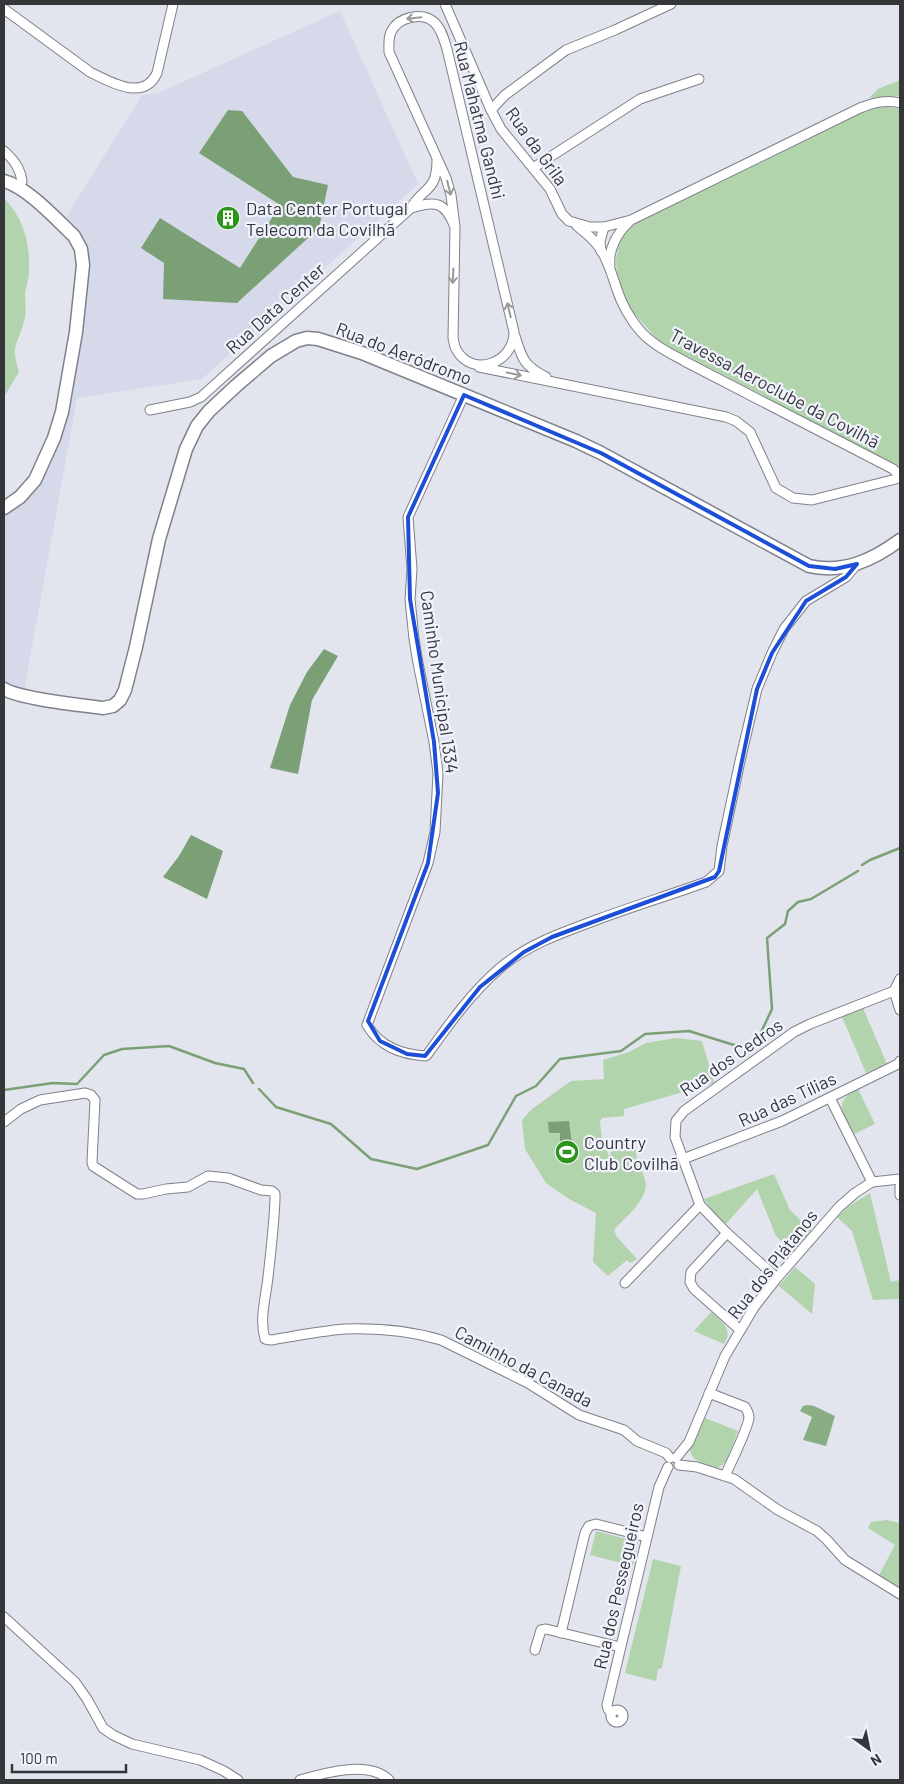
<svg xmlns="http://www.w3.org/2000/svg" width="904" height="1784" font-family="Barlow,sans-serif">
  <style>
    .built { fill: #d5d9ea }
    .green { fill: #b2d4ac }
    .forest { fill: #8aae84 }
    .water { fill: #7ca076 }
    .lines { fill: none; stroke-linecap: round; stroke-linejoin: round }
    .stream { stroke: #7ca076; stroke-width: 2.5 }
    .minor-casing { stroke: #7f818a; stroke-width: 11 }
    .secondary-casing { stroke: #7f818a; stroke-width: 15 }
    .minor { stroke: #fff; stroke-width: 9 }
    .secondary { stroke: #fff; stroke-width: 12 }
    .oneway { stroke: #9a9a9c }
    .marked { fill: none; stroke: #1d4ed8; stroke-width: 4; stroke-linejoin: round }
    .labels { text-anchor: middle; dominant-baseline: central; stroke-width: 4.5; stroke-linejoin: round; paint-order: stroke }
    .street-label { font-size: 18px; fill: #35363a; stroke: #f0f2fc }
    .poi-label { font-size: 18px; fill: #35363a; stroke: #f0f2fc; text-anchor: start }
  </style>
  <rect width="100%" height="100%" fill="#e2e4ee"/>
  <!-- built -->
  <path class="built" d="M340,11L418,184L202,379L77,398L24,691L8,686L4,683V514L31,495L41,481L88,264L65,219L142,95L156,94Z"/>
  <!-- green -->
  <g class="green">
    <path d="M900,80V96L869,98L878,89Z"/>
    <path d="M878,105L900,109V466L888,467L884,462L866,450L659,341L630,309L617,279L616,258L621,237L627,226L851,117Z"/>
    <path d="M4,198C24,219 30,242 29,271C29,279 26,286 25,294C25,303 27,312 24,321C18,347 10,342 19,372L5,395L4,413Z"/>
    <path d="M863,1008L887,1064L866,1073L842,1017Z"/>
    <path d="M676,1038L702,1041L714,1083L624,1109V1116L602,1118L600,1121L603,1149H607L608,1155H611L610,1150H619L618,1146L627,1145V1140L631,1138L633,1147H635C637,1160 639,1166 644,1177C653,1197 625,1217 614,1230L617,1237L637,1259L630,1263L627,1260L608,1276L593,1262L596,1213L569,1199L546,1183L525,1149L522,1120L532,1109L571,1081L604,1079L603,1060L629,1052L646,1043Z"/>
    <path d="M858,1089L875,1124L854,1134C844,1113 831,1102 858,1089Z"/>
    <path d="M774,1174L790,1210L812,1231L793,1252L776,1236L757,1189L726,1224L716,1216L704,1199Z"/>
    <path d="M870,1193L891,1282L900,1280V1299L873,1300L852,1231L837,1217L848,1207Z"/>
    <path d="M795,1267L815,1284L812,1314L779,1286Z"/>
    <path d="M711,1312C722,1322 734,1329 724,1344L694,1331Z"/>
    <path d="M705,1418L738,1431L726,1462L718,1468C707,1464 692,1463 690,1450Z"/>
    <path d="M887,1520L900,1523V1591L878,1577L895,1545L868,1528L871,1522Z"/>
    <path d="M596,1531L638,1542L633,1566L590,1555Z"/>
    <path d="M653,1559L681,1566L662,1668L658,1669L656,1681L625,1673Z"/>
  </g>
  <!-- forest -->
  <path class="forest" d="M808,1405L814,1406L835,1416L826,1446L803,1440L812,1417L800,1411L803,1406Z"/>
  <!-- water -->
  <g class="water">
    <path d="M228,110L242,111L293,177L328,185L319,228L237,303L163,299L164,263L141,248L160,218L240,268L280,205L199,153Z"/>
    <path d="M324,649L338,656L312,700L298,774L270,768L290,705L307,672Z"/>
    <path d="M191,835L223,851L207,899L163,877L179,856Z"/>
    <path d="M569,1121L572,1144L560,1145V1133H549L548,1122Z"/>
  </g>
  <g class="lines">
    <!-- stream -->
    <g class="stream">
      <path d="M862,865L870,860L900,848"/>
      <path d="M259,1089L276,1107L331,1124L371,1159L417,1169L488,1145L516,1096L536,1086L560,1059L621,1051L645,1034L689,1031L734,1045H755L772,1009L767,938L785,924L788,911L798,902L811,899L858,871"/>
      <path d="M4,1090L53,1083L77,1084L104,1055L122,1049L169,1046L215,1063L244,1069L253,1083"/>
    </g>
    <!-- minor casing -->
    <g class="minor-casing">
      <g id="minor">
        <path d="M445,4L491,110"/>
        <path d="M671,4L615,30L566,50L505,95L491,110L501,129L550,189L562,214L569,221L590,227H604L631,220L860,108C873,103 886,99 900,103"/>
        <path d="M4,9L90,72C110,82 144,102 157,73L173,4"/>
        <path d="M4,151C14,160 20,168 22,181L19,187"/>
        <path d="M533,168L640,99L699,79"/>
        <path d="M411,208C436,200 445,202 455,227L453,338C454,341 454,346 456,349C472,379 514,363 514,332L447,49C444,40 442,30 435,23C423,11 398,17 391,32C388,39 389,45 389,52L446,178L451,195L455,227"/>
        <path d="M577,226C586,233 595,240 601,250C611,266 614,284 621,300C627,314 638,331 650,340C660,349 674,355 686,362L893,469L900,476"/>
        <path d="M601,251L600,241L604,227"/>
        <path d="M610,265C608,249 618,232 629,222"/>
        <path d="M515,336C522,359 524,366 546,377"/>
        <path d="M479,367L726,417L736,421L750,432L776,488L793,498L812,500L900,478"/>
        <path d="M464,395L408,517L412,569L410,599L414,639L418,663L434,742L438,773L435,832L428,863L367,1025C380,1047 401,1054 425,1056L427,1055C449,1024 471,993 500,968C528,944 564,932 599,919C634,906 670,895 706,882L719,871L722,846L740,761L757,689L772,653L784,629L806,601L846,577L857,564"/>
        <path d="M150,410L190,402L201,397L411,208C423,187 437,192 437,160"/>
        <path d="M894,991L900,1010"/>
        <path d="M830,1098L872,1182"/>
        <path d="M4,1122L21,1109L40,1100L85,1093L91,1095L95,1100L92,1162L93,1166L137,1194H143L166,1189L188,1187L208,1176L228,1178L261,1190L272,1191L275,1194V1199C274,1225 271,1251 268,1277C266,1297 259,1319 265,1339L271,1340C295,1336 320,1331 345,1329C376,1328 411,1331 441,1340L528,1383L579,1415L624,1430L637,1441L666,1453L670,1458"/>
        <path d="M683,1159L782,1121L898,1064L900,1061"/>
        <path d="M900,1186V1195"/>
        <path d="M727,1233L691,1272L690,1282L694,1289L740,1330"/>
        <path d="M777,1278L727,1233L700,1205L675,1137L676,1121L684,1111L794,1032L810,1024L894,991L900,979"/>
        <path d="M625,1283L700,1205"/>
        <path d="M709,1393L745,1407C747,1410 749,1413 749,1418C747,1431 731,1462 725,1476"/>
        <path d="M676,1458L689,1442L725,1356L755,1306L777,1278L839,1207L855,1193L872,1182L900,1179"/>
        <path d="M679,1465L697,1467L734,1479L778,1510L817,1531L827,1540L845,1560L900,1594"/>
        <path d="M4,1617L75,1682L87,1699L103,1728L113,1735L132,1744L200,1760L224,1771L238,1780"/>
        <path d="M561,1633L585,1533L589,1526L596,1524L647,1537"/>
        <path d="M535,1650L541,1630L546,1629L620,1647"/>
        <circle cx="617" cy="1716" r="6"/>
        <path d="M611,1713L608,1709L607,1705L659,1487L668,1467"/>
        <path d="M300,1780C324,1773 369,1760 389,1780"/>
      </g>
    </g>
    <!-- secondary casing -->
    <g class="secondary-casing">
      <g id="secondary">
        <path d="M4,181C27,187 56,219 74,236L81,249L83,265L76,332L62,412L54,438L35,480L20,497L4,508"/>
        <path d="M4,689C20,699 81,705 103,708L113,706L120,700L125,690L136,647L159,539L186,449L197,426L209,411L237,385L271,356L296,341L307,338L318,339L362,353L576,441L601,453L809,566C843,574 873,560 900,540"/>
      </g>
    </g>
    <!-- minor -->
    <use href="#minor" class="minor"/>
    <!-- secondary -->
    <use href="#secondary" class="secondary"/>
  </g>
  <!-- one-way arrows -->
  <defs><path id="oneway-shaft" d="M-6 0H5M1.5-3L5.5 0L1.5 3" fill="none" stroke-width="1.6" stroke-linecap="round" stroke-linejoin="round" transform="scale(1.25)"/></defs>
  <g class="oneway">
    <use href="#oneway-shaft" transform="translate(414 18) rotate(174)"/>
    <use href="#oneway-shaft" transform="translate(449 188) rotate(76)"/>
    <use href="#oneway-shaft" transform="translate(453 276) rotate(93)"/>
    <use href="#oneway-shaft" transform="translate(509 310) rotate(-103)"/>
    <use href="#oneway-shaft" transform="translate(514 374) rotate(11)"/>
  </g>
  <!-- marked area -->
  <path class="marked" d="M464,395L601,453L809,566L835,569L857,564L846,577L806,601L772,653L757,689L719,871L715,877L552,937L524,952L480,987L425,1056L407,1054L380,1041L368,1021L428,863L438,793L434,742L410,599L408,517Z"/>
  <!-- icons -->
  <defs>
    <g id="building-disc" transform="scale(1.25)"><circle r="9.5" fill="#2c941a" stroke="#f0f2fc"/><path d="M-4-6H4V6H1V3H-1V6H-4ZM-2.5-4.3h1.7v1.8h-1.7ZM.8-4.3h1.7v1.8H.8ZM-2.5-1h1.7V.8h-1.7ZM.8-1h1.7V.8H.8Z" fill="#fff"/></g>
    <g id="stadium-disc" transform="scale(1.25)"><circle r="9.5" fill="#2c941a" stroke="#f0f2fc"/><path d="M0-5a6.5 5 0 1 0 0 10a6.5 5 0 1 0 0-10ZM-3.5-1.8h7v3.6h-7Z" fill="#fff"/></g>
  </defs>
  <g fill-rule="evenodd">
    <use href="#building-disc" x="228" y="218"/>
    <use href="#stadium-disc" x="567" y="1152"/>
  </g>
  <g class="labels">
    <!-- street labels -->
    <g class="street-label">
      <text transform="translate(480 120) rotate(76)">Rua Mahatma Gandhi</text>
      <text transform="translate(537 146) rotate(54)">Rua da Grila</text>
      <text transform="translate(275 308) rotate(-42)">Rua Data Center</text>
      <text transform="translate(404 353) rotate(21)">Rua do Aeródromo</text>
      <text transform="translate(775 388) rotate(28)">Travessa Aeroclube da Covilhã</text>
      <text transform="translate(440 682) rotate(82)">Caminho Municipal 1334</text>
      <text transform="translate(731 1057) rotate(-35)">Rua dos Cedros</text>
      <text transform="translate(787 1099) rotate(-25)">Rua das Tílias</text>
      <text transform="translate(772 1264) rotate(-52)">Rua dos Plátanos</text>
      <text transform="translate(524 1366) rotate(28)">Caminho da Canada</text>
      <text transform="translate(618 1586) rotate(-77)">Rua dos Pessegueiros</text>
    </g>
    <!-- poi labels -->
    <g class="poi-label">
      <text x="246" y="208">Data Center Portugal<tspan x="246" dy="21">Telecom da Covilhã</tspan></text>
      <text x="584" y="1142">Country<tspan x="584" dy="21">Club Covilhã</tspan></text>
    </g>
  </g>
  <!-- border -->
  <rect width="904" height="1784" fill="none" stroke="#35363a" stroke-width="10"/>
  <!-- north arrow -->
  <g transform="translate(869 1749) rotate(147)" stroke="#f0f2fc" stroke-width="4" paint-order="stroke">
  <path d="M0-4L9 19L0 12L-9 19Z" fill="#35363a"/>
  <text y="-8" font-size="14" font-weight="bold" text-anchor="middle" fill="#35363a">N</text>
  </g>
  <!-- scale -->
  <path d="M12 1764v8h114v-8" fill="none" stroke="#35363a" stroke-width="2.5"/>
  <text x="20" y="1764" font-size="15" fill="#35363a" stroke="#f0f2fc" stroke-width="4" paint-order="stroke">100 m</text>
</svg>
